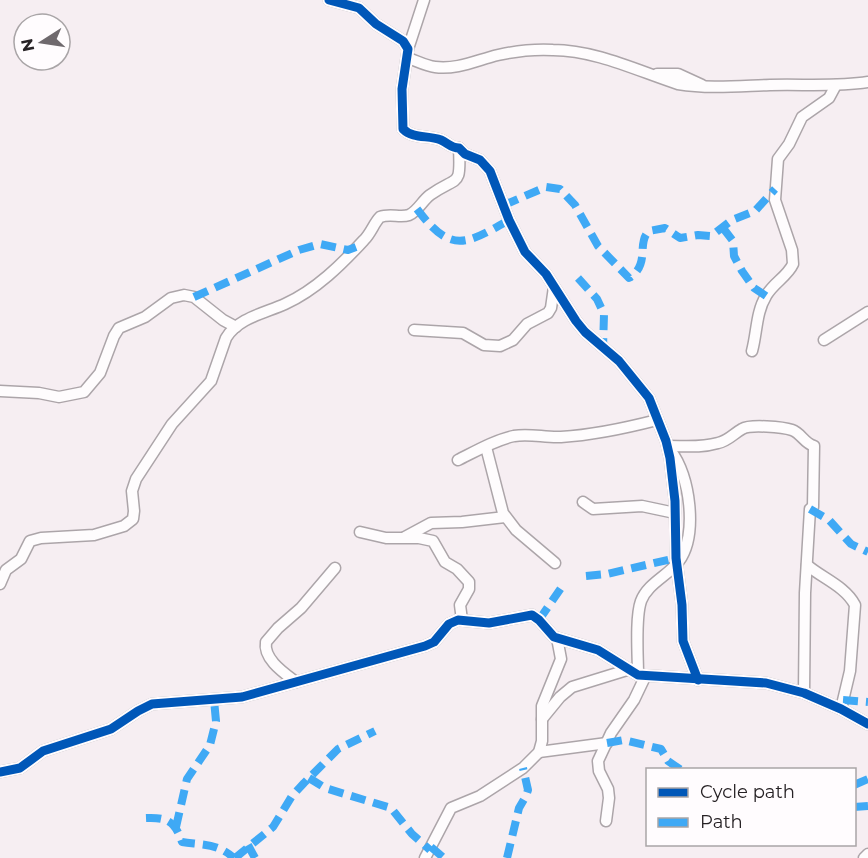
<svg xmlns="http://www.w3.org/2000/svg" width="868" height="858" font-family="Montserrat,sans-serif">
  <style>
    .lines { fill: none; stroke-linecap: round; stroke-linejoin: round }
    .street-casing { stroke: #aca5a9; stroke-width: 13 }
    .street { stroke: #fefcfd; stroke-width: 10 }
    .quiet { stroke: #3fa9f5; stroke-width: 8; stroke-dasharray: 15 8; stroke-linecap: butt }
    .cycleway-casing { stroke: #fffcfe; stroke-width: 13 }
    .cycleway { stroke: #0057b8; stroke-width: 9 }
  </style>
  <rect width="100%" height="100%" fill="#f6eef2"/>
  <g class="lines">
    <!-- street casing -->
    <g class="street-casing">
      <g id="street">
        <path d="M329,0L359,8L376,24L403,41L408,49L402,89L403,129C413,139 428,135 441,140C448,143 451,148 459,148L465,154L480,160L490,171L509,220L525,252L546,274L576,321L585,332L619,361L649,398L666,441L670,458L675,501L676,558L682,605L683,641L698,680"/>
        <path d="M408,49L424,0"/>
        <path d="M408,58C417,61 426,66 435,67C457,70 477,60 498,55C516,51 535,49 553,50C595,50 638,71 678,84C709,89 739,86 770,85C803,84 836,87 868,82"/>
        <path d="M657,74H678L702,85"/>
        <path d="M414,330L463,333L484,345L500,346L513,340L527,324L548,313L551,308L554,287"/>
        <path d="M824,340L868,312"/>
        <path d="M752,351C757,333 756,312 766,296C773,283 787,277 793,264L792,250L775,200L778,159L789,144L802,117L829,98L836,85"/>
        <path d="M0,391L39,393L59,397L84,392L100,373L114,336L119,328L145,317L171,298L184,295L194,297L223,320L236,327"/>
        <path d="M668,446C685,446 701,448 718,443C728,441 733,434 742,429C750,424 783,427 792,430C801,433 804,443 814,446L813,507L810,509L805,593L804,693"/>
        <path d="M486,447L503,513L516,530L555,563"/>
        <path d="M458,460C476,451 495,440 514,436C530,433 545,438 561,437C593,435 626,428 657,420"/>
        <path d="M583,502L593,509L642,506L675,513"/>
        <path d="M360,532L386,538H419L433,541L445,562L457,569L469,582V589L460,605L462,620"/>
        <path d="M405,537L431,523L462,522L505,517"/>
        <path d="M807,565C822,578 845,586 855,605L850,671L841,709"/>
        <path d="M0,584L6,570L21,559L30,541L41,538L94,535L124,526L133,519L134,511L132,491L136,479L172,424L211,381L226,338C238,318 265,313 285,304C316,290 342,264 364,240C371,233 374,223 380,217C390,213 400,218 409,215C418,211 422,201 430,195C458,175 461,189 459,148"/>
        <path d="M638,675C638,656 635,618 641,601C648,583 668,576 679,561C698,535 690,475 671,451"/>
        <path d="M296,682C284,673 263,659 266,642L278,628L301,608L335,568"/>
        <path d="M542,719L560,697L572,687L627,670"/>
        <path d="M539,752L607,743"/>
        <path d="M0,772L20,768L43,751L111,729L138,711L152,704L242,697L425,646L434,642L449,624L458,620L489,623L532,615L539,620L554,637L598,650L638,675L766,683L804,693L841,709L868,724"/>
        <path d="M606,821L609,798L608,789L599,771L598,761L611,733L634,700L645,677"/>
        <path d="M425,858L451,808L480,796L523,768L539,752L542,741V706L561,659L557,638"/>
        <path d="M864,858L868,854"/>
      </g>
    </g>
    <!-- street -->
    <use href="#street" class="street"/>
    <!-- quiet -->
    <g class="quiet">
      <path d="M504,205L546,187L560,189L575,205L598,246L629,278C651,264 636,243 649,231L665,228L680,238L698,235L711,236L732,220L755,211L775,189"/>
      <path d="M417,209C451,254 465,245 509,220"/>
      <path d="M723,228L733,241L734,256L742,271L754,288L766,296"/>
      <path d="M578,278L597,299L604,314L603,348"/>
      <path d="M194,297L299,250L320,244L348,250L356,247"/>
      <path d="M810,509L829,520L851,544L868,552"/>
      <path d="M586,576L607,574L676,558"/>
      <path d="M539,620L561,588"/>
      <path d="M843,700L868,702"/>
      <path d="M607,743L624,740L661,749L668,761L681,770"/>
      <path d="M309,778L325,788L391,808L412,834L430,850"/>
      <path d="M854,785L868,779"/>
      <path d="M854,807L868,806"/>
      <path d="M146,818C168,817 175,822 182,842C202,845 217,843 234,858"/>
      <path d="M176,827L187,779L210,745L216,721L214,700"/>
      <path d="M248,845L255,858"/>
      <path d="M431,847L444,858"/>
      <path d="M235,858L273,827L292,796L304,783L338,749L375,731"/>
      <path d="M507,858L519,808L526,796L528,790L523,768"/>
    </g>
    <!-- cycleway casing -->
    <g class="cycleway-casing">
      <g id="cycleway">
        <path d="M329,0L359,8L376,24L403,41L408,49L402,89L403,129C413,139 428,135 441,140C448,143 451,148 459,148L465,154L480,160L490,171L509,220L525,252L546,274L576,321L585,332L619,361L649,398L666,441L670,458L675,501L676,558L682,605L683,641L698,680"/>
        <path d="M0,772L20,768L43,751L111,729L138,711L152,704L242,697L425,646L434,642L449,624L458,620L489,623L532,615L539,620L554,637L598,650L638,675L766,683L804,693L841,709L868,724"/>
      </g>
    </g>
    <!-- cycleway -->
    <use href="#cycleway" class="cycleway"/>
  </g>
  <!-- legend -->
  <rect x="646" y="768" width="210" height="78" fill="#fffcfe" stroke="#a9a5a7" stroke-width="1.5"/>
  <rect x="658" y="788" width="30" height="9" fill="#0057b8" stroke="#a9a5a7" stroke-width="1.5"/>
  <text x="700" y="798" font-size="18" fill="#272225">Cycle path</text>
  <rect x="658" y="818" width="30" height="9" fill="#3fa9f5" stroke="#a9a5a7" stroke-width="1.5"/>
  <text x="700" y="828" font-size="18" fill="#272225">Path</text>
  <!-- north arrow -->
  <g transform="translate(42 42) rotate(258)"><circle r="28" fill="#fffcfe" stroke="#a9a5a7" stroke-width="1.5"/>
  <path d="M0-4.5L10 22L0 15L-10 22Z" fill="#6f696d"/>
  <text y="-9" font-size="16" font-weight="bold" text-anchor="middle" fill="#272225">N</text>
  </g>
</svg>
